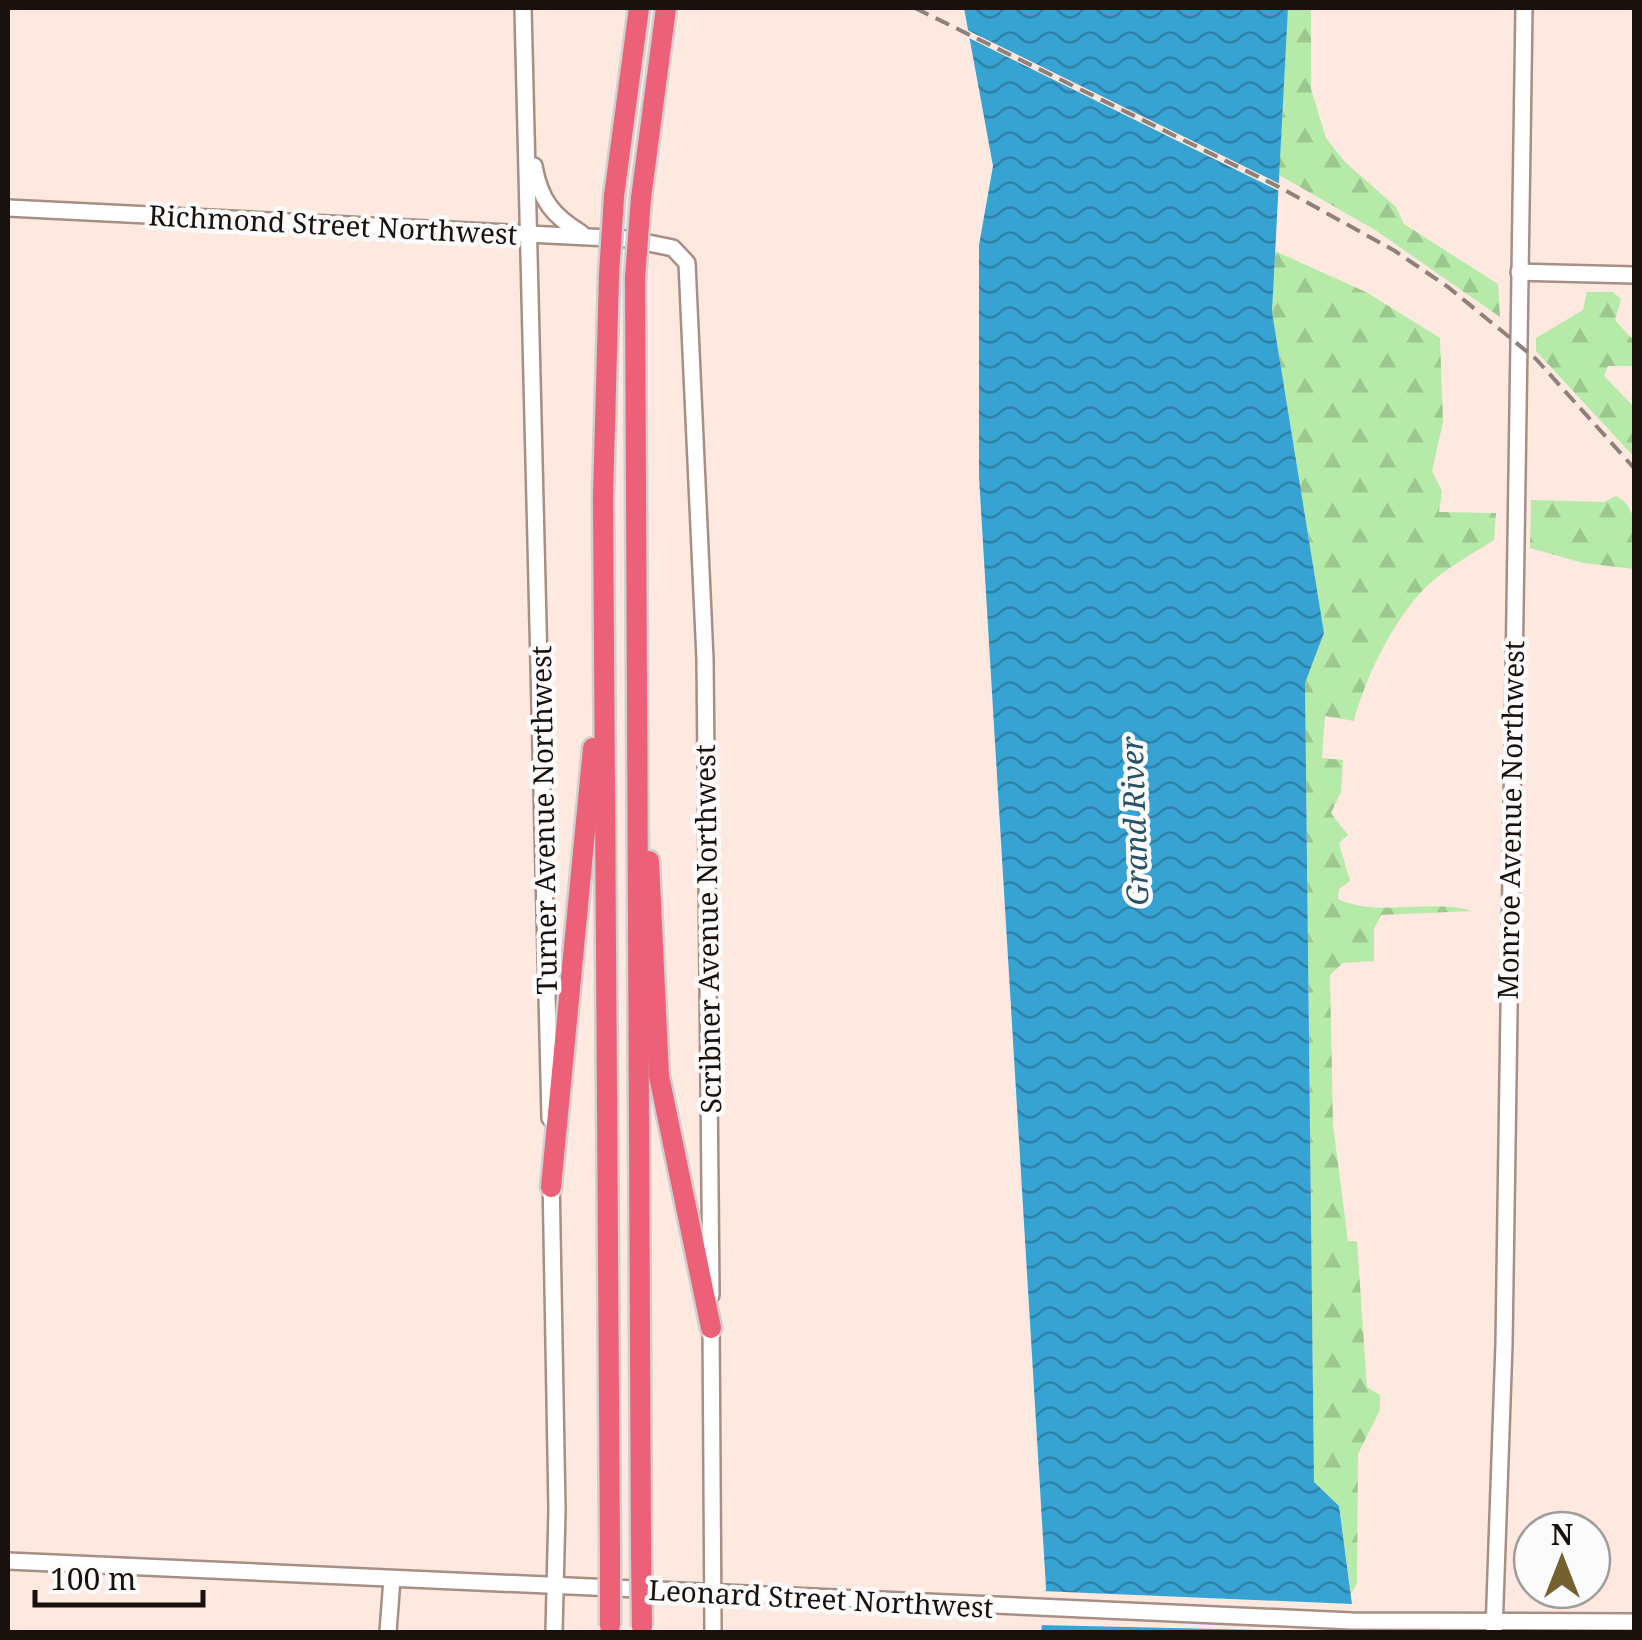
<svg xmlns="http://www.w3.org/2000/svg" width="1642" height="1640" font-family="'Noto Serif',serif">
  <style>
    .forest { fill: url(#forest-firs) }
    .water { fill: url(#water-waves) }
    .pier { fill: #fee9e0 }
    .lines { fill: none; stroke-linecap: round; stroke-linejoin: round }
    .secondary-casing { stroke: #a78f85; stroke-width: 20 }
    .highway-casing { stroke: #d1cfcf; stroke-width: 25 }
    .secondary { stroke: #fff; stroke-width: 15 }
    .highway { stroke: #ec6078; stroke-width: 20 }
    .rail { stroke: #8f8079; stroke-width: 4; stroke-dasharray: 15 8; stroke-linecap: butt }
    .highway-bridge-casing { stroke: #d1cfcf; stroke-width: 25; stroke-linecap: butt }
    .highway-bridge { stroke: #ec6078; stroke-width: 20 }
    .labels { text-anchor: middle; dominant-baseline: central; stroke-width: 9; stroke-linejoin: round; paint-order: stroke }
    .street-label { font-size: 28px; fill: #19110d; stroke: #fbfbfb }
    .water-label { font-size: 30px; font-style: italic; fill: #265166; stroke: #fbfbfb }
  </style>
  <defs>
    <pattern id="forest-firs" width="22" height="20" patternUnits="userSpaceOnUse" patternTransform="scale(2.5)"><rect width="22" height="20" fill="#b6eaa9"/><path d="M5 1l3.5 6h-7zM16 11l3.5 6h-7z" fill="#9cc890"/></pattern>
    <pattern id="water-waves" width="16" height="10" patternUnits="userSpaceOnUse" patternTransform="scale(2.5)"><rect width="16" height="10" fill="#37a3d3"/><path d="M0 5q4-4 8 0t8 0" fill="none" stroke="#2e83aa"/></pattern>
  </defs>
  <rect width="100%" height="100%" fill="#fee9e0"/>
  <!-- forest -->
  <g class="forest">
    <path d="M1288,8H1311V89L1326,138L1345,162L1396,207L1404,224L1498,284L1500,317L1375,230L1279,175Z"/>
    <path d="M1275,251L1366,292L1440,338L1443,422L1432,471L1442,491L1439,512L1496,513L1494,540C1471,555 1442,570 1423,590C1392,623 1365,678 1354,721L1325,716L1322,758L1343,760L1341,792L1331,813L1348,835L1339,843L1350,881L1339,889L1338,899C1378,918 1429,898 1473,911L1381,915L1374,929V961L1343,963L1330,975L1333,1125L1348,1241L1357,1242L1367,1387L1380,1395V1410L1358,1454L1357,1583L1351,1593L1339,1506L1314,1483L1305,683L1324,633L1272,312Z"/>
    <path d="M1587,292H1613L1621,299L1615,320L1634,341V366H1608L1604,376L1634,407V457L1536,351V338L1583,310Z"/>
    <path d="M1616,496C1642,509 1635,545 1634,569L1583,563L1530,548L1531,500L1604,502Z"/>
  </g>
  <!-- water -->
  <path class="water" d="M964,8H1288L1272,312L1324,633L1305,683L1314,1482L1339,1506L1352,1604L1349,1632H1041L1046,1588L979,477V245L993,166Z"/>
  <!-- pier -->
  <g class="pier">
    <path d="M965,29L1282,185L1279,191L967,37Z"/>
    <path d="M1041,1591L1353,1604L1352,1632L1038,1625Z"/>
  </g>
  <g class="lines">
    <!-- secondary casing -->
    <g class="secondary-casing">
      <g id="secondary">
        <path d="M523,8L550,1118"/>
        <path d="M534,166C540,200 553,216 581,233"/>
        <path d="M8,208L629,239L673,248L687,263L705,659L711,1295"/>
        <path d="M1519,272L1634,275"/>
        <path d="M551,1176L557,1510L554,1632"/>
        <path d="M711,1318L713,1632"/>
        <path d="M8,1561L1352,1621L1634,1622"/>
        <path d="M388,1632L392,1579"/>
        <path d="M1494,1632L1504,1344L1524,8"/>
      </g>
    </g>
    <!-- highway casing -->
    <g class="highway-casing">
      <g id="highway">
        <path d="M614,196L639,8"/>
        <path d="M641,198L666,8"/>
        <path d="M609,275L603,497L610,1553"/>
        <path d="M635,278L641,1554"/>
        <path d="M649,861L659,1076L711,1328"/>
        <path d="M551,1187L593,748"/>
      </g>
    </g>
    <!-- secondary -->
    <use href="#secondary" class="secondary"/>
    <!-- highway -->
    <use href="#highway" class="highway"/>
    <!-- rail -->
    <path class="rail" d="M915,8L1281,188L1395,251L1448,287L1536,359L1634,468"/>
    <!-- highway-bridge casing -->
    <g class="highway-bridge-casing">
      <g id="highway-bridge">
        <path d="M609,275L614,196"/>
        <path d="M635,278L641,198"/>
        <path d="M610,1553V1626"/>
        <path d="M641,1554L642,1627"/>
      </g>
    </g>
    <!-- highway-bridge -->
    <use href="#highway-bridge" class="highway-bridge"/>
  </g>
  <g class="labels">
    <!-- street labels -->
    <g class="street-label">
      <text transform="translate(333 224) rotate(3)">Richmond Street Northwest</text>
      <text transform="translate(543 820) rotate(-91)">Turner Avenue Northwest</text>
      <text transform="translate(1510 820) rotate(-89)">Monroe Avenue Northwest</text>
      <text transform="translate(707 929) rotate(-91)">Scribner Avenue Northwest</text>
      <text transform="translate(821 1598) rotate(3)">Leonard Street Northwest</text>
    </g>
    <!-- water labels -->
    <g class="water-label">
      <text transform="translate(1134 821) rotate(-92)">Grand River</text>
    </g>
  </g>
  <!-- border -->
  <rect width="1642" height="1640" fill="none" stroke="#19110d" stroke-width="20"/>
  <!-- north arrow -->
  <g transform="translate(1562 1560)"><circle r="48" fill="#fbfbfb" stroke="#a19d9c" stroke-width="2.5"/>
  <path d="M0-8L18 38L0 25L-18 38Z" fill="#756030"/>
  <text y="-15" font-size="28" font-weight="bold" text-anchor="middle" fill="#19110d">N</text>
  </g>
  <!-- scale -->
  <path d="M35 1590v15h168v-15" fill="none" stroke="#19110d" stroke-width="5"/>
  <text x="50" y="1590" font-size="30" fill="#19110d" stroke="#fbfbfb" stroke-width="8" paint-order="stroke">100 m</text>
</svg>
